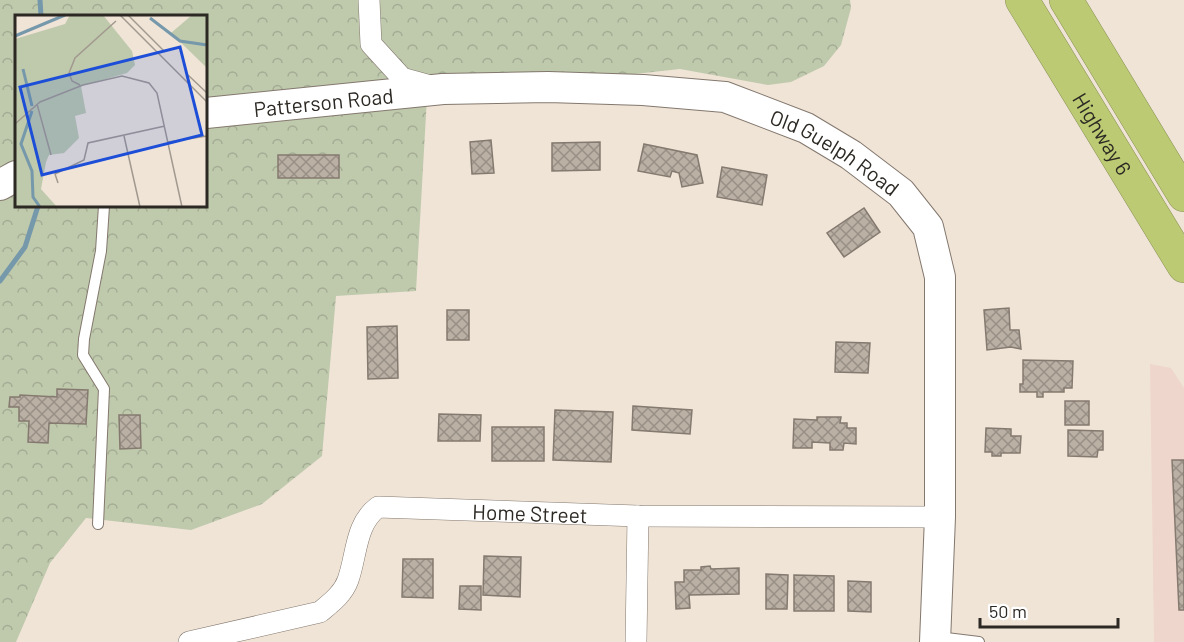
<svg xmlns="http://www.w3.org/2000/svg" width="1184" height="642" font-family="Barlow,sans-serif">
  <style>
    .industrial { fill: #efd6cd }
    .forest { fill: url(#forest-crowns); fill-rule: evenodd }
    .lines { fill: none; stroke-linecap: round; stroke-linejoin: round }
    .stream { stroke: #7598ab; stroke-width: 5 }
    .building { fill: url(#building-cross-hatch); stroke: #857a6f; stroke-width: 1.5 }
    .lane-casing { stroke: #83786e; stroke-width: 12 }
    .street-casing { stroke: #83786e; stroke-width: 22 }
    .secondary-casing { stroke: #83786e; stroke-width: 32 }
    .highway-casing { stroke: #8a9257; stroke-width: 34 }
    .lane { stroke: #fff; stroke-width: 10 }
    .street { stroke: #fff; stroke-width: 21 }
    .secondary { stroke: #fff; stroke-width: 30 }
    .highway { stroke: #bccb73; stroke-width: 33 }
    .labels { text-anchor: middle; dominant-baseline: central; stroke-width: 4.5; stroke-linejoin: round; paint-order: stroke }
    .street-label { font-size: 21px; fill: #2c2823; stroke: #fff }
    .inset-river { fill: none; stroke: #7598ab; stroke-width: 3 }
    .inset-road { fill: none; stroke: #a2998f; stroke-width: 1.5 }
    .view { fill: #1d4ed8; fill-opacity: 0.15; stroke: #1d4ed8; stroke-width: 3 }
    .inset-edge { fill: none; stroke: #2c2823; stroke-width: 3 }
  </style>
  <defs>
    <pattern id="forest-crowns" width="20" height="18" patternUnits="userSpaceOnUse" patternTransform="scale(1.5)"><rect width="20" height="18" fill="#bfc9ac"/><path d="M2 6a3 3 0 1 1 6 0M12 15a3 3 0 1 1 6 0" fill="none" stroke="#a4ad94"/></pattern>
    <pattern id="building-cross-hatch" width="8" height="8" patternUnits="userSpaceOnUse" patternTransform="scale(1.5)"><rect width="8" height="8" fill="#bbb0a4"/><path d="M0 0l8 8M0 8l8-8" fill="none" stroke="#988f85"/></pattern>
  </defs>
  <rect width="100%" height="100%" fill="#f0e4d7"/>
  <!-- industrial -->
  <path class="industrial" d="M1150,364L1171,368L1184,388V642H1154Z"/>
  <!-- forest -->
  <path class="forest" d="M0,0H850L851,8L841,45L824,66L791,82L768,85L680,69L427,97L416,291L336,296L322,456L262,504L191,530L86,518L50,563L16,642H0ZM16,16H206V206H16Z"/>
  <g class="lines">
    <!-- stream -->
    <g class="stream">
      <path d="M40,0L41,16"/>
      <path d="M0,281L25,247L38,206"/>
    </g>
  </g>
  <!-- building -->
  <g class="building">
    <path d="M491,140L494,173L472,174L470,142Z"/>
    <path d="M600,142V170L552,171V143Z"/>
    <path d="M644,144L697,155L703,183L682,187L679,173L672,171L670,177L638,171Z"/>
    <rect x="278" y="155" width="61" height="23"/>
    <path d="M722,167L767,175L762,205L717,197Z"/>
    <path d="M864,208L880,232L844,257L827,233Z"/>
    <path d="M1009,308L1010,330H1019L1021,349L1011,347L987,350L984,310Z"/>
    <rect x="447" y="310" width="22" height="30"/>
    <path d="M397,326L398,378L368,379L367,327Z"/>
    <path d="M836,342L870,343L868,373L835,372Z"/>
    <path d="M1023,360L1073,361L1072,388H1064V392H1043V397H1037V392H1020V384H1023Z"/>
    <path d="M57,389L88,390L86,424L49,423L48,443L28,442L29,421H19V407H9L10,397H20V395L57,397Z"/>
    <rect x="1065" y="401" width="24" height="24"/>
    <path d="M633,406L692,410L690,434L632,430Z"/>
    <path d="M555,410L613,412L611,462L553,460Z"/>
    <path d="M439,414L481,415L480,441H438Z"/>
    <path d="M119,415H140L141,448L120,449Z"/>
    <path d="M817,417H841L840,423H847V428H856V444L844,443L843,450H830V443L812,442V448H793L794,419L817,420Z"/>
    <rect x="492" y="427" width="52" height="34"/>
    <path d="M986,428L1011,429V436H1021L1020,453H1001V456H992V452H985Z"/>
    <path d="M1068,430L1103,431V450H1098L1097,457L1068,456Z"/>
    <path d="M1172,460H1184V610H1179Z"/>
    <path d="M484,556L521,557L520,597L483,595Z"/>
    <path d="M403,559H433V598L402,597Z"/>
    <path d="M710,566L711,569L739,568V594L689,595L690,608L676,609L675,582H684V570H701V567Z"/>
    <path d="M766,574L788,575L787,609H766Z"/>
    <path d="M794,575L834,576V611H794Z"/>
    <path d="M848,581L871,582V612L848,611Z"/>
    <path d="M460,586H481V610L459,609Z"/>
  </g>
  <g class="lines">
    <!-- lane casing -->
    <g class="lane-casing">
      <g id="lane">
        <path d="M98,524L104,389L83,355L84,339L101,251L104,206"/>
        <path d="M938,637L979,642"/>
      </g>
    </g>
    <!-- street casing -->
    <g class="street-casing">
      <g id="street">
        <path d="M369,0L371,44L402,78L431,86"/>
        <path id="s1" d="M189,642L320,612C331,603 343,594 348,580C357,555 355,524 378,507L638,516L940,517"/>
        <path d="M636,642L638,516"/>
      </g>
    </g>
    <!-- secondary casing -->
    <g class="secondary-casing">
      <g id="secondary">
        <path id="s2" d="M206,113L443,89L548,87L643,90L725,97L806,128L851,155L901,193L928,227L940,277V517L935,642"/>
        <path d="M0,185L16,176"/>
      </g>
    </g>
    <!-- highway casing -->
    <g class="highway-casing">
      <g id="highway">
        <path id="s3" d="M1022,0L1184,266"/>
        <path d="M1066,0L1184,195"/>
      </g>
    </g>
    <!-- lane -->
    <use href="#lane" class="lane"/>
    <!-- street -->
    <use href="#street" class="street"/>
    <!-- secondary -->
    <use href="#secondary" class="secondary"/>
    <!-- highway -->
    <use href="#highway" class="highway"/>
  </g>
  <g class="labels">
    <!-- street labels -->
    <g class="street-label">
      <text stroke="none"><textPath href="#s2" startOffset="118">Patterson Road</textPath></text>
      <text stroke="none"><textPath href="#s3" startOffset="156">Highway 6</textPath></text>
      <text stroke="none"><textPath href="#s2" startOffset="644">Old Guelph Road</textPath></text>
      <text stroke="none"><textPath href="#s1" startOffset="410">Home Street</textPath></text>
    </g>
  </g>
  <!-- overview -->
  <g transform="translate(15 15)">
    <rect width="192" height="192" fill="#f0e4d7"/>
    <path d="M55,0H88L117,36L120,50L112,58L66,71L71,98L60,101L64,123L49,138L34,140L31,147L26,174L42,192H0V24L50,9ZM177,0H192V53L156,18Z" fill="#bfc9ac"/>
    <path class="inset-river" d="M135,3L165,26L192,30M0,21L50,0M8,54L17,91M17,96L6,129L17,156L18,182L25,192"/>
    <path class="inset-road" d="M105,0L192,87M113,0L150,37M173,60L192,78M65,70L57,66L54,58L60,43L101,6M22,89L36,140M0,109L25,87L68,70L107,61L134,68L142,78L167,192M109,121L125,192M153,127L192,121M43,168L40,159L69,145L73,128L150,111"/>
    <path class="view" d="M165,32L187,120L27,160L5,72Z"/>
    <rect width="192" height="192" class="inset-edge"/>
  </g>
  <!-- scale -->
  <path d="M980 618v9h138v-9" fill="none" stroke="#2c2823" stroke-width="3"/>
  <text x="989" y="618" font-size="18" fill="#2c2823" stroke="#ffffff" stroke-width="4.5" paint-order="stroke">50 m</text>
</svg>
